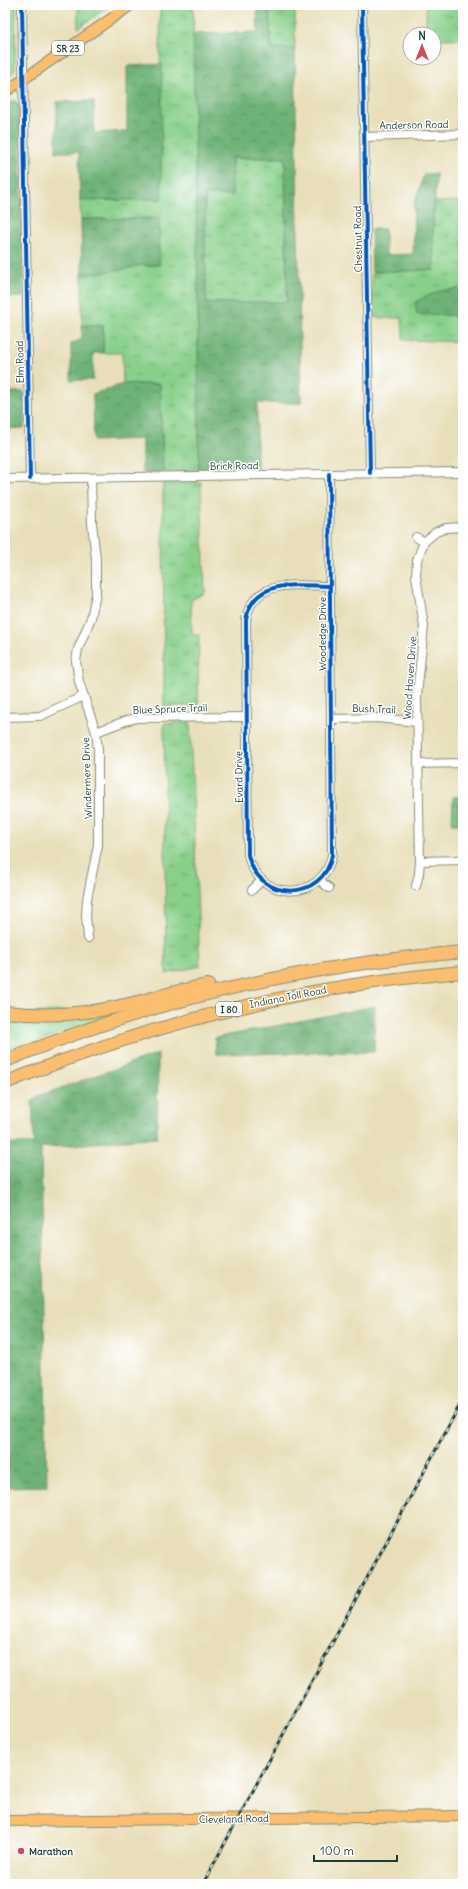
<svg xmlns="http://www.w3.org/2000/svg" width="468" height="1889" font-family="Delius,sans-serif">
  <style>
    .grass { fill: url(#grass-tufts); stroke: #548660 }
    .forest { fill: url(#forest-crowns); stroke: #467856; fill-rule: evenodd }
    .park { fill: url(#park-crowns); stroke: #548660 }
    .lines { fill: none; stroke-linecap: round; stroke-linejoin: round }
    .minor-casing { stroke: #848e77; stroke-width: 10 }
    .major-casing { stroke: #848e77; stroke-width: 12 }
    .highway-casing { stroke: #848e77; stroke-width: 14 }
    .minor { stroke: #fff; stroke-width: 8 }
    .major { stroke: #fbbe6e; stroke-width: 10 }
    .highway { stroke: #fbbe6e; stroke-width: 12 }
    .rail-casing { stroke: #1f3d34; stroke-width: 3 }
    .rail { stroke: #fff; stroke-width: 1.5; stroke-dasharray: 4.5; stroke-linecap: butt }
    .cycleway-casing { stroke: #fff; stroke-width: 6 }
    .cycleway { stroke: #0057b8; stroke-width: 4 }
    .poi-dot { fill: #d1495b; stroke: #fff; stroke-width: 1.5 }
    .labels { text-anchor: middle; dominant-baseline: central; stroke-width: 3; stroke-linejoin: round; paint-order: stroke }
    .shield { fill: #fff; stroke: #627771; stroke-width: 1 }
    .shield-label { font-size: 9px; font-weight: bold; fill: #1f3d34 }
    .street-label { font-size: 10px; fill: #1f3d34; stroke: #fff }
    .poi-label { font-size: 10px; font-weight: bold; fill: #1f3d34; stroke: #fff; text-anchor: start }
  </style>
  <defs>
    <pattern id="grass-tufts" width="24" height="20" patternUnits="userSpaceOnUse"><rect width="24" height="20" fill="#89d08b"/><path d="M3 7l-1-3M5 7V3M7 7l1-3M15 17l-1-3M17 17v-4M19 17l1-3" fill="none" stroke="#6faa72"/></pattern>
    <pattern id="forest-crowns" width="20" height="18" patternUnits="userSpaceOnUse"><rect width="20" height="18" fill="#6eb277"/><path d="M2 6a3 3 0 1 1 6 0M12 15a3 3 0 1 1 6 0" fill="none" stroke="#5a9262"/></pattern>
    <pattern id="park-crowns" width="20" height="18" patternUnits="userSpaceOnUse"><rect width="20" height="18" fill="#89d08b"/><path d="M2 6a3 3 0 1 1 6 0M12 15a3 3 0 1 1 6 0" fill="none" stroke="#6faa72"/></pattern>
  </defs>
  <rect width="100%" height="100%" fill="#fff"/>
  <filter id="ink" filterUnits="userSpaceOnUse"><feTurbulence type="fractalNoise" baseFrequency=".025" numOctaves="2"/><feDisplacementMap in="SourceGraphic" scale="8" xChannelSelector="R" yChannelSelector="G"/><feConvolveMatrix kernelMatrix="1 2 1 2 8 2 1 2 1" color-interpolation-filters="sRGB"/></filter>
  <filter id="wash" filterUnits="userSpaceOnUse"><feTurbulence type="fractalNoise" baseFrequency=".012" numOctaves="4" result="noise"/><feDisplacementMap in="SourceGraphic" scale="16" xChannelSelector="R" yChannelSelector="G"/><feGaussianBlur stdDeviation="0.9" result="paint"/><feColorMatrix in="noise" values="0 0 0 0 0 0 0 0 0 0 0 0 0 0 0 0 0 1.4 0 .05"/><feComposite in="paint" operator="in"/></filter>
  <g filter="url(#wash)">
    <rect width="100%" height="100%" fill="#e8dfba"/>
    <!-- grass -->
    <g class="grass">
      <path d="M5,5H16L15,68L13,73L5,79Z"/>
      <path d="M160,5H193L198,303L199,471L163,472L160,384H123L122,353H103V326L82,325V275L126,269L142,265H159V219H81L80,201L161,199Z"/>
      <path d="M269,5H295V49L271,48Z"/>
      <path d="M426,5H463V39H434V34H426Z"/>
      <path d="M232,158H285L287,302L206,303L205,195H232Z"/>
      <path d="M463,201V288L439,291L417,314L454,315L463,335V342L403,340L402,318H372V272L434,270L433,218L435,202Z"/>
      <path d="M201,482L205,593L191,600L192,635H199L198,706H164L163,483Z"/>
      <path d="M190,722L200,966L166,974L164,723Z"/>
      <path d="M135,1007L73,1028L5,1054V1014Z"/>
    </g>
    <!-- forest -->
    <g class="forest">
      <path d="M257,5H269L271,48L295,49L301,403H257V469L199,471L198,303L193,34L258,32ZM232,158H285L287,302L206,303L205,195H232Z"/>
      <path d="M162,64L161,199L80,201L79,152H56L57,102L94,101V133L127,131V66Z"/>
      <path d="M14,100L19,104V109L23,297H5V106Z"/>
      <path d="M424,174H436L435,202L433,218L434,270L372,272L371,229H385L386,255L413,254L414,204Z"/>
      <path d="M159,218V265H142L126,269L82,275L81,219Z"/>
      <path d="M463,288V335L453,315L417,314L415,302L439,291Z"/>
      <path d="M82,325L103,326V353H93V380H71V344L82,339Z"/>
      <path d="M123,384H160L163,472L142,473V439L94,441L93,394Z"/>
      <path d="M5,392H24V428L5,429Z"/>
      <path d="M453,797H463V824H452Z"/>
      <path d="M375,1006L374,1052L216,1054L215,1038Z"/>
      <path d="M158,1054L157,1137L41,1148L47,1486L5,1487V1144H34L32,1101L38,1096Z"/>
    </g>
    <!-- park -->
    <path class="park" d="M78,5H112L78,28Z"/>
  </g>
  <g filter="url(#ink)">
    <g class="lines">
      <!-- minor casing -->
      <g class="minor-casing">
        <g id="minor">
          <path d="M22,5L30,479"/>
          <path d="M362,5L370,473"/>
          <path d="M365,137L463,134"/>
          <path d="M329,474L332,855C324,901 259,904 248,855L246,620C253,577 298,586 330,586"/>
          <path d="M5,479L463,472"/>
          <path d="M416,537L424,542"/>
          <path d="M5,717L40,716L84,696"/>
          <path d="M331,719L378,718L416,722"/>
          <path d="M96,732L128,720L137,718L246,717"/>
          <path d="M418,764L463,763"/>
          <path d="M420,861L463,860"/>
          <path d="M319,880L329,888"/>
          <path d="M416,886L419,874L420,861L417,695L424,626L416,576L417,560L424,542L436,532L446,528L463,527"/>
          <path d="M252,890L261,881"/>
          <path d="M88,938L86,916L87,899L98,845V749L96,732L79,682L76,661L78,649L91,618L96,594V559L92,523L91,478"/>
        </g>
      </g>
      <!-- major casing -->
      <g class="major-casing">
        <g id="major">
          <path d="M5,92L131,5"/>
          <path d="M5,1821L463,1816"/>
        </g>
      </g>
      <!-- highway casing -->
      <g class="highway-casing">
        <g id="highway">
          <path d="M5,1012C38,1016 73,1015 106,1009C140,1003 173,991 208,985"/>
          <path d="M5,1061C151,1000 305,965 463,952"/>
          <path d="M5,1083C152,1023 305,985 463,972"/>
        </g>
      </g>
      <!-- minor -->
      <use href="#minor" class="minor"/>
      <!-- major -->
      <use href="#major" class="major"/>
      <!-- highway -->
      <use href="#highway" class="highway"/>
      <!-- rail casing -->
      <g class="rail-casing">
        <path id="rail" d="M203,1884L463,1399"/>
      </g>
      <!-- rail -->
      <use href="#rail" class="rail"/>
      <!-- cycleway casing -->
      <g class="cycleway-casing">
        <g id="cycleway">
          <path d="M22,5L30,479"/>
          <path d="M362,5L370,473"/>
          <path d="M329,474L332,855C324,901 259,904 248,855L246,620C253,577 298,586 330,586"/>
        </g>
      </g>
      <!-- cycleway -->
      <use href="#cycleway" class="cycleway"/>
    </g>
  </g>
  <!-- markers -->
  <circle class="poi-dot" cx="21" cy="1851" r="4"/>
  <g class="labels">
    <!-- shield labels -->
    <g class="shield">
      <rect x="52" y="41" width="32" height="14" rx="3"/>
      <rect x="216" y="1002" width="26" height="14" rx="3"/>
    </g>
    <g class="shield-label">
      <text x="68" y="48">SR 23</text>
      <text x="229" y="1009">I 80</text>
    </g>
    <!-- street labels -->
    <g class="street-label">
      <text transform="translate(414 125) rotate(-1)">Anderson Road</text>
      <text transform="translate(358 239) rotate(-91)">Chestnut Road</text>
      <text transform="translate(20 362) rotate(-91)">Elm Road</text>
      <text transform="translate(234 466) rotate(-1)">Brick Road</text>
      <text transform="translate(322 634) rotate(-90)">Woodedge Drive</text>
      <text transform="translate(410 678) rotate(-86)">Wood Haven Drive</text>
      <text transform="translate(170 709) rotate(-2)">Blue Spruce Trail</text>
      <text transform="translate(374 709) rotate(2)">Bush Trail</text>
      <text transform="translate(239 777) rotate(-91)">Evard Drive</text>
      <text transform="translate(87 778) rotate(-92)">Windermere Drive</text>
      <text transform="translate(288 997) rotate(-11)">Indiana Toll Road</text>
      <text transform="translate(234 1819) rotate(-1)">Cleveland Road</text>
    </g>
    <!-- poi labels -->
    <g class="poi-label">
      <text x="29" y="1851">Marathon</text>
    </g>
  </g>
  <!-- margin -->
  <rect width="468" height="1889" fill="none" stroke="#fff" stroke-width="20"/>
  <!-- north arrow -->
  <g transform="translate(422 46)"><circle r="19" fill="#ffffff" stroke="#a5b1ae"/>
  <path d="M0-3L7 15L0 10L-7 15Z" fill="#d1495b"/>
  <text y="-6" font-size="11" font-weight="bold" text-anchor="middle" fill="#1f3d34">N</text>
  </g>
  <!-- scale -->
  <path d="M314 1855v6h83v-6" fill="none" stroke="#1f3d34" stroke-width="2"/>
  <text x="320" y="1855" font-size="12" fill="#1f3d34" stroke="#ffffff" stroke-width="3" paint-order="stroke">100 m</text>
</svg>
